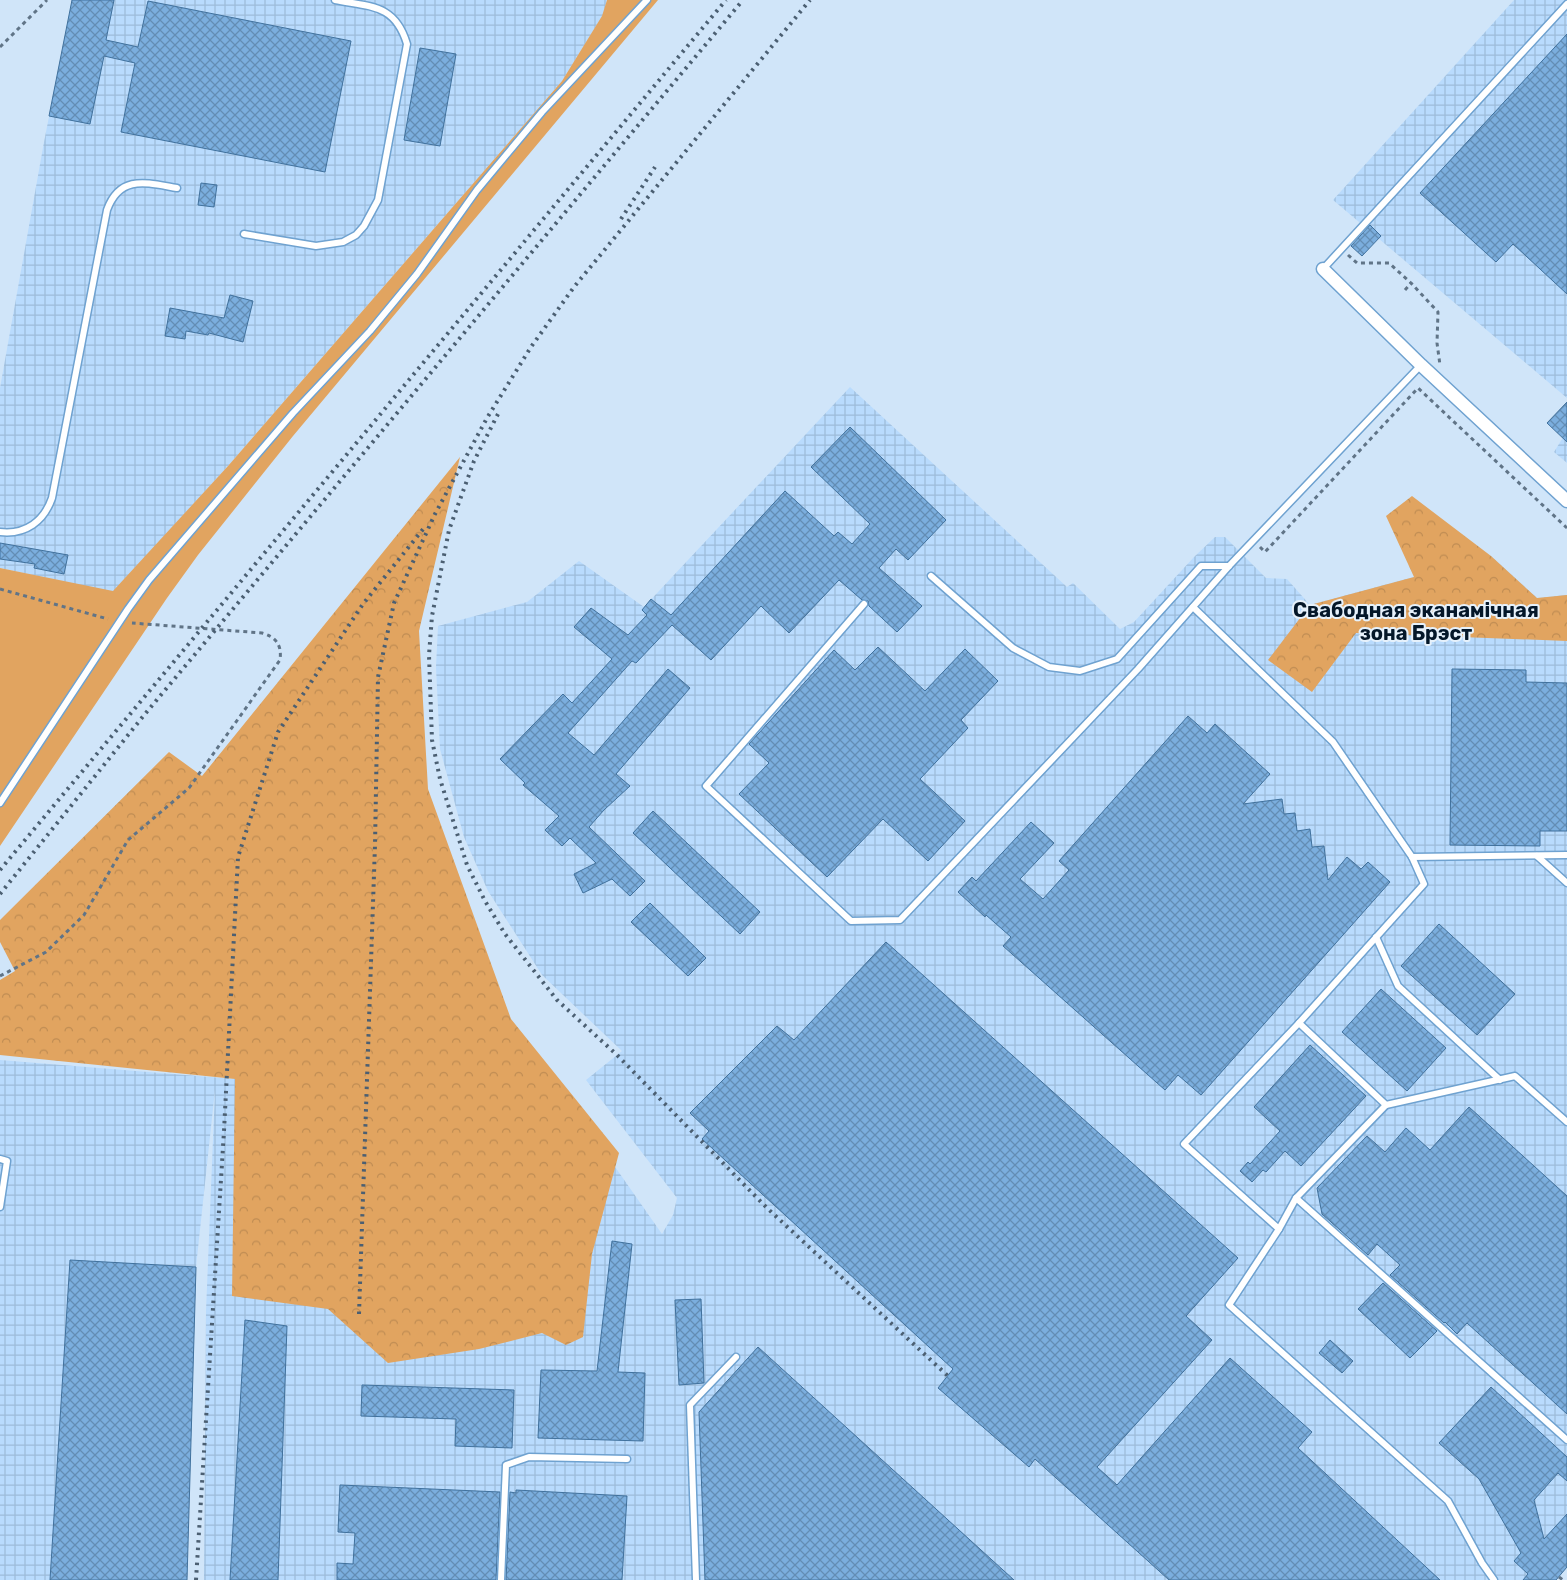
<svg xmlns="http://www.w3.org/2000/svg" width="1567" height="1580" font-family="Rubik,sans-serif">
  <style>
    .industrial { fill: url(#industrial-grid) }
    .green { fill: #e1a460 }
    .forest { fill: url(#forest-crowns) }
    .building { fill: url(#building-cross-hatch); stroke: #40719d }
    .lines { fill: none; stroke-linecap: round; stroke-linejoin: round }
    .service-casing { stroke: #6fa2d0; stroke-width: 9 }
    .minor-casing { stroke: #6fa2d0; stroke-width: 15 }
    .path { stroke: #607487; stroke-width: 3; stroke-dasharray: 4 4; stroke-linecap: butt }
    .service { stroke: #fff; stroke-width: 6 }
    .minor { stroke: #fff; stroke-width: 12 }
    .rail { stroke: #4b5f72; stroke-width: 4; stroke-dasharray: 2.5 5; stroke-linecap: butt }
    .labels { text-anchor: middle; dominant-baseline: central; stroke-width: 4; stroke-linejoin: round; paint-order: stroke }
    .district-label { font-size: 20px; font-weight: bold; fill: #041729; stroke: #e6f1fb }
  </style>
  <defs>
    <pattern id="industrial-grid" width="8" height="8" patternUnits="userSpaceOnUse" patternTransform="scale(1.25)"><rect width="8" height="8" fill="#b9dbfd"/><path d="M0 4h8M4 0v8" fill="none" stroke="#9dbbd9"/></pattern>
    <pattern id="forest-crowns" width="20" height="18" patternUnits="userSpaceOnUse" patternTransform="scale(1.25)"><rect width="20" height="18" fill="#e1a460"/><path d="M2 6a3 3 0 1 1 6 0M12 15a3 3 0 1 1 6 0" fill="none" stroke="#bf8c53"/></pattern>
    <pattern id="building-cross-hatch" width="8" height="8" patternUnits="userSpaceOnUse" patternTransform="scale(1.25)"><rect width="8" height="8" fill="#7baede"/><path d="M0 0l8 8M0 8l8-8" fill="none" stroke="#638db4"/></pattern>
  </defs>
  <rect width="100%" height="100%" fill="#d0e5f9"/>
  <!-- industrial -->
  <g class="industrial">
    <path d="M72,0H607L603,15L562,81L228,466L113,592L0,568V388L44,142Z"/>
    <path d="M1514,0H1567V398L1333,200Z"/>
    <path d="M850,387L1067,587L1073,583L1120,629L1134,622L1194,557L1215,537H1225L1266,578L1287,579L1310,605L1491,556L1537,598L1567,595V1567L1556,1580H204L206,1311L215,1090L196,1267L187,1580H0V1060L235,1079L548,1071L662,1234L673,1215L677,1198L586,1080L622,1051L542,975L488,891L464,837L440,749L436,667L438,626L527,602L579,561L644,607Z"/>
    <path d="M1567,431V463L1554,452Z"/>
  </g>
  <!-- green -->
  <path class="green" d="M607,0H658L293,436L198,555L167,598L0,846V568L113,591L228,466L562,81L602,16Z"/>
  <!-- forest -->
  <g class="forest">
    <path d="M460,457L419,631L428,789L511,1019L619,1153L592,1254L583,1337L566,1345L542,1333L479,1349L388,1363L328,1309L232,1296L235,1079L0,1055V980L15,971L0,942V920L169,752L202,776Z"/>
    <path d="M1412,496L1491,556L1537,598L1567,595V641L1356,633L1312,692L1268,660L1310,605L1414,577L1386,516Z"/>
  </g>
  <!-- building -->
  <g class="building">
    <path d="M72,0H114L106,40L138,47L148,1L351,41L325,172L121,132L135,63L104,56L90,124L49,116Z"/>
    <path d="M1567,34V294L1513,244L1496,262L1420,193Z"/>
    <path d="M420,48L456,54L440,146L404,140Z"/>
    <path d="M201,183L217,185L214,207L198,205Z"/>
    <path d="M1370,225L1381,236L1362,256L1351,246Z"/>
    <path d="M230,295L253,301L243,342L209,333L208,335L186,331L185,339L165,336L170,308L224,318Z"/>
    <path d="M1567,402V442L1547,423Z"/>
    <path d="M850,427L946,520L908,560L896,549L879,568L922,606L897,632L869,606L868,601L862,600L839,580L789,633L761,606L711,660L672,625L636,663L632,661L568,733L594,755L668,669L690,688L616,774L630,786L604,810L589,827L645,881L630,896L612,879L583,893L574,874L596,863L570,838L562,846L545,830L559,816L523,785L525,783L500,759L563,694L572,703L612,659L574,627L591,608L628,635L647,615L642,610L651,599L671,615L785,491L834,536L838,532L852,544L870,524L811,467Z"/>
    <path d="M0,543L68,555L64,574L34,568L35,564L0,559Z"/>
    <path d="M878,647L925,691L965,649L998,681L961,720L968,728L920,779L965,821L928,861L883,819L827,877L739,794L769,763L749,744L834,650L855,670Z"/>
    <path d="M1452,669L1526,670V682L1567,683V831H1540V846L1450,845Z"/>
    <path d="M1188,716L1207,733L1215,724L1270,774L1243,804L1282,799L1284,814L1295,813L1297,831L1310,829L1312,847L1324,846L1328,880L1347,857L1361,869L1368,862L1390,882L1201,1095L1178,1075L1165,1090L1003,946L1011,937L986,915L985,917L958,892L972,877L976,881L1031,822L1054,843L1020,879L1043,899L1069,870L1059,861Z"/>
    <path d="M653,811L760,912L740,934L633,833Z"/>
    <path d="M650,903L706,958L688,976L631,922Z"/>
    <path d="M1439,924L1515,994L1477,1035L1401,966Z"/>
    <path d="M886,942L1238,1258L1186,1316L1212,1340L1097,1467L1117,1485L1230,1358L1312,1432L1298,1448L1440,1580H1169L1035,1459L1029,1467L938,1388L953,1369L702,1139L709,1131L690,1113L777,1026L794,1040Z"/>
    <path d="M1381,989L1446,1048L1407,1091L1342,1032Z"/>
    <path d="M1310,1045L1366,1096L1301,1166L1285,1151L1266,1172L1263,1170L1252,1182L1240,1171L1248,1162L1250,1164L1280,1131L1254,1107Z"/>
    <path d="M1469,1107L1567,1196V1414L1467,1323L1457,1334L1445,1322L1444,1323L1390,1275L1400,1265L1377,1244L1368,1255L1322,1214L1317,1188L1367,1136L1385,1152L1406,1128L1430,1150Z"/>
    <path d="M612,1241L632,1244L618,1372L645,1373L643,1441L538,1438L541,1370L597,1371Z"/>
    <path d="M70,1260L196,1267L187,1580H50Z"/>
    <path d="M1383,1283L1437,1331L1410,1358L1358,1309Z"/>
    <path d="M701,1299L704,1383L679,1385L675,1300Z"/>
    <path d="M245,1320L287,1326L278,1580H230Z"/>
    <path d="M1330,1340L1353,1361L1342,1373L1319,1353Z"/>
    <path d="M758,1347L1014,1580H705L699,1412Z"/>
    <path d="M362,1385L514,1390L512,1448L455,1446L456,1419L361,1416Z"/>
    <path d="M1491,1387L1567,1457V1481L1558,1473L1534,1500L1544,1539L1567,1514V1567L1556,1580H1523L1528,1574L1514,1561L1521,1553L1479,1479L1439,1443Z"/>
    <path d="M340,1485L500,1492L496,1580H337V1563L353,1564L355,1533L338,1532Z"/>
    <path d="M516,1490L627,1496L622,1580H506L510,1492L516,1493Z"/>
  </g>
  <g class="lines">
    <!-- service casing -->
    <g class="service-casing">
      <g id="service">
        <path d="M244,234L316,246L343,242L356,235L364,226L378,200L407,44C395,4 371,7 335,0"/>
        <path d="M1323,269L1567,4"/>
        <path d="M0,532C26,535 44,521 52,498L107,210C120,174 147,183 177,188"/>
        <path d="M931,576L1013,648L1049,667L1080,671L1117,659L1201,566H1229"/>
        <path d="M864,604L706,786L851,921L900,920L1138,669L1229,566L1421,365"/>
        <path d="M1193,607L1333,742L1412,857L1424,884L1299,1023L1386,1105L1515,1076L1567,1122"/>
        <path d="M0,803L128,609L149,580L293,413L370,331L417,274L477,190L542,112L647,0"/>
        <path d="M1537,856L1567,883"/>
        <path d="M1412,857L1567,855"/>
        <path d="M1376,937L1398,986L1500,1080"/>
        <path d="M1299,1023L1184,1144L1279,1229L1229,1305L1448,1501L1482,1563L1494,1580"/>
        <path d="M0,1159L7,1161L0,1207"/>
        <path d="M1296,1198L1567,1440"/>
        <path d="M1279,1229L1296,1198L1386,1105"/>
        <path d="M501,1580L506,1465L529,1457L627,1459"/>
        <path d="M696,1580L690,1405L736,1357"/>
      </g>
    </g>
    <!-- minor casing -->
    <g class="minor-casing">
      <path id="minor" d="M1323,269L1421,365L1567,501"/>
    </g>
    <!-- path -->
    <g class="path">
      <path d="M0,47L47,0"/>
      <path d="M1348,255L1357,263H1389L1411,283L1438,312L1437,343L1440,365"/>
      <path d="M1405,290L1411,283"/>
      <path d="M1260,547L1265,552L1418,388L1567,528"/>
      <path d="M0,589L108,619"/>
      <path d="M0,976L46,952L84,915L128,840L189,788L280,660C282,645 276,637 262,633L132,623"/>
      <path d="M1559,1577L1563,1580"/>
    </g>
    <!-- service -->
    <use href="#service" class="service"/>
    <!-- minor -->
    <use href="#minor" class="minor"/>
    <!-- rail -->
    <g class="rail">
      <path d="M621,219L655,167"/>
      <path d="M498,414L474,461L449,530L432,616L429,655L432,740L440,779L467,865L485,901L505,934L557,1000L617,1055L767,1208L948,1376"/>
      <path d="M0,870L726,0"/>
      <path d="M0,894L145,714L743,0"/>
      <path d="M359,1314L375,845L378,677L394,603L435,514L487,418L531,347L574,287L810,0"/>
      <path d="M196,1580L224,1131L238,857L278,732L363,604L424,528"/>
    </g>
  </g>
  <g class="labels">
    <!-- district labels -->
    <g class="district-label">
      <text x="1416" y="610">Свабодная эканамічная<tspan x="1416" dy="23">зона Брэст</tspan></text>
    </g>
  </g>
</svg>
